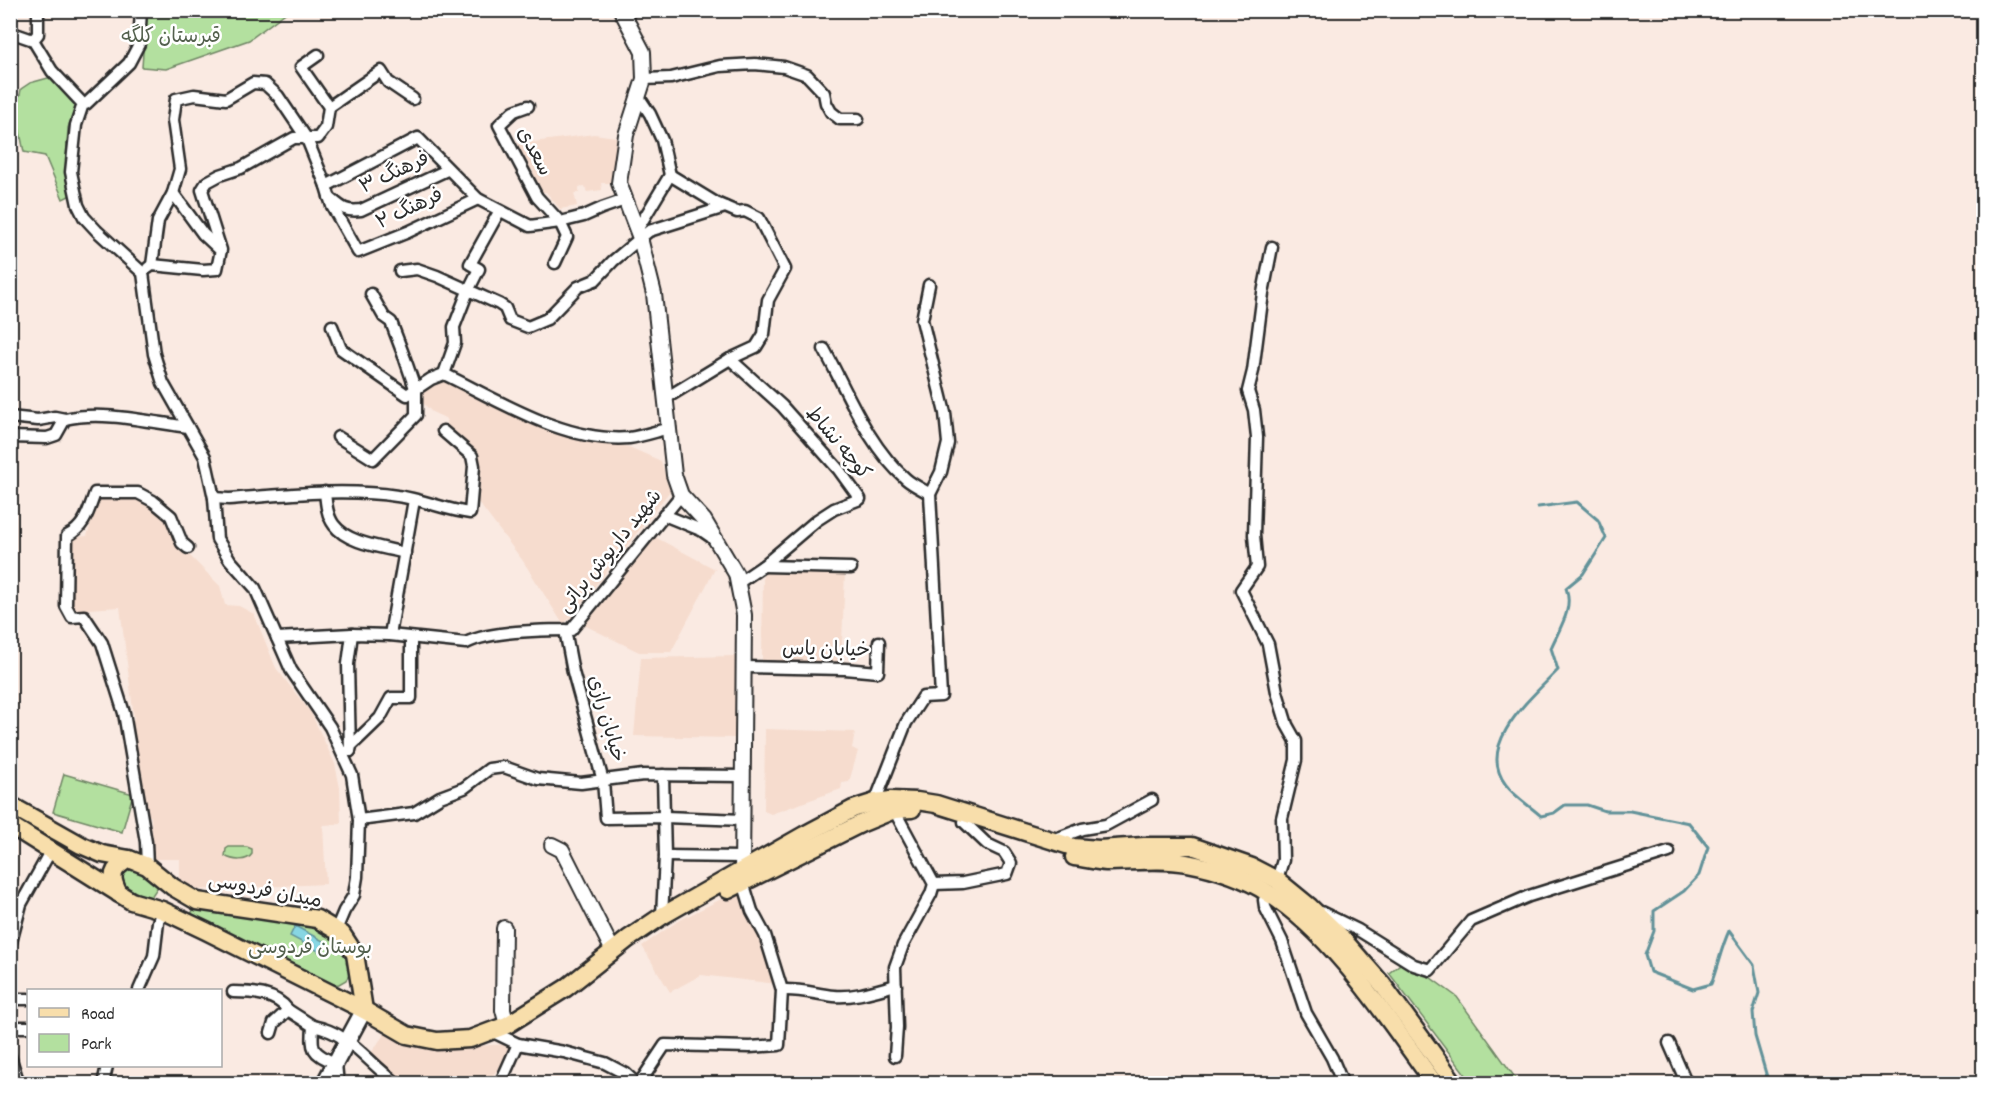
<svg xmlns="http://www.w3.org/2000/svg" width="1994" height="1094" font-family="Dekko,'Playpen Sans Arabic',sans-serif">
  <style>
    .built { fill: #f6dcce }
    .green { fill: #b3e09f; stroke: #6f8665; stroke-width: 1.5 }
    .water { fill: #87d6e3; stroke: #629299; stroke-width: 1.5 }
    .lines { fill: none; stroke-linecap: round; stroke-linejoin: round }
    .stream { stroke: #629299; stroke-width: 3 }
    .minor-casing { stroke: #2b2b2b; stroke-width: 15 }
    .tertiary-casing { stroke: #2b2b2b; stroke-width: 18 }
    .secondary-casing { stroke: #2b2b2b; stroke-width: 20 }
    .primary-casing { stroke: #2b2b2b; stroke-width: 21 }
    .minor { stroke: #fff; stroke-width: 10 }
    .tertiary { stroke: #fff; stroke-width: 14 }
    .secondary { stroke: #fff; stroke-width: 15 }
    .primary { stroke: #f8deab; stroke-width: 16 }
    .labels { text-anchor: middle; dominant-baseline: central; stroke-width: 5; stroke-linejoin: round; paint-order: stroke }
    .park-label { font-size: 20px; fill: #54614e; stroke: #fff }
    .street-label { font-size: 20px; fill: #2b2b2b; stroke: #fff }
  </style>
  <rect width="100%" height="100%" fill="#faeae2"/>
  <filter id="ink" filterUnits="userSpaceOnUse"><feTurbulence type="fractalNoise" baseFrequency=".0167" numOctaves="2"/><feDisplacementMap in="SourceGraphic" scale="12" xChannelSelector="R" yChannelSelector="G"/><feConvolveMatrix kernelMatrix="1 2 1 2 8 2 1 2 1" color-interpolation-filters="sRGB"/></filter>
  <g filter="url(#ink)">
    <!-- built -->
    <g class="built">
      <path d="M594,134L616,137L615,183H601L602,190L587,192L585,186L579,187V193H574L577,206L560,209L546,192H540L535,189L533,170H528L527,161L520,162L518,144Z"/>
      <path d="M443,379L562,432L629,447L661,461L670,491L570,618L563,624L523,561L475,498L478,455L446,426L447,421L445,418L432,412L420,400L425,388Z"/>
      <path d="M99,496H134L150,504L163,515L178,544L220,586L225,605L239,606L254,614L276,668L311,713L335,764L340,788L341,824L323,825L326,884L192,890L180,878V859H153L151,816H143L130,727L134,718L120,607L72,610V540L77,537L87,536Z"/>
      <path d="M653,536L715,569L671,652H639L582,624Z"/>
      <path d="M763,571L845,573L841,665L762,660Z"/>
      <path d="M738,656L734,738L634,736L641,658Z"/>
      <path d="M765,729L855,732L852,748L858,751L849,782L842,783L841,789L771,814L764,811Z"/>
      <path d="M739,890L762,934L777,984L701,975L670,992L642,946L678,921Z"/>
      <path d="M385,1033L423,1049L509,1044L506,1060L487,1082L408,1083L369,1056Z"/>
    </g>
    <!-- green -->
    <g class="green">
      <path d="M146,11H288L249,40L166,69L142,67Z"/>
      <path d="M48,78H55L77,103L68,128L66,163L71,195L63,199L45,156L24,152L13,98L20,95L21,89L30,83Z"/>
      <path d="M64,774L133,794L122,832L53,812Z"/>
      <path d="M229,847H247L252,849V854C247,862 233,861 225,856L226,849Z"/>
      <path d="M132,864L159,885L151,897C142,896 123,888 121,878C120,877 122,869 123,868Z"/>
      <path d="M196,905L315,925L338,939L350,955L351,972L346,980L339,984L329,985L191,914Z"/>
      <path d="M1404,961L1420,970L1457,997L1519,1083H1472L1389,973Z"/>
    </g>
    <!-- water -->
    <path class="water" d="M295,926L327,943L322,953L290,936Z"/>
    <g class="lines">
      <!-- stream -->
      <path class="stream" d="M1538,507L1577,502L1598,520L1606,538L1583,574L1566,588C1574,609 1559,629 1551,648L1558,670C1531,698 1475,745 1506,785C1515,797 1530,806 1541,816L1554,813L1565,805H1587L1605,811H1630L1689,823L1708,847L1699,875L1684,891L1654,911V931L1645,955L1650,972L1693,989L1711,984C1718,966 1721,948 1729,931L1754,965L1759,993L1753,1012L1755,1036L1769,1084"/>
      <!-- minor casing -->
      <g class="minor-casing">
        <g id="minor">
          <path d="M141,10L139,44L129,63L86,104H83L76,125L71,172L78,205L84,217L97,231L143,273L154,354L163,383L205,457L214,498L217,539L230,560L255,588L291,670L330,727L352,775L359,820L357,877L354,895L344,911L336,930"/>
          <path d="M10,32L33,40L52,71L83,104"/>
          <path d="M33,40L38,34V10"/>
          <path d="M644,79L671,78L720,66L755,64L784,67L807,75L824,93L826,103L831,112L840,119H858"/>
          <path d="M528,106L514,111L499,125L537,197L560,222L567,237L555,263"/>
          <path d="M329,107L381,71L388,82L413,99"/>
          <path d="M326,186L418,138L478,199L530,226L560,222L584,216L602,208L625,200"/>
          <path d="M173,193L203,234L218,248"/>
          <path d="M329,197C341,207 344,212 361,210L447,170"/>
          <path d="M637,230L670,175L662,140L650,114L638,96"/>
          <path d="M1272,247L1263,293L1253,371L1248,391L1254,410L1257,437L1254,535L1257,567L1241,590L1268,644L1277,692L1287,725L1296,741V760L1282,818L1283,860L1277,880"/>
          <path d="M152,265L158,221L173,193L180,169L173,120L176,99L194,95L226,99L253,83L265,84L278,96L307,139L326,186L332,206L358,252L408,232L478,199"/>
          <path d="M148,268L152,265L203,270L217,269L221,250L202,190L207,182L220,175L241,168L294,138H318L326,127L329,107L301,67L318,55"/>
          <path d="M400,271L417,269L437,276L499,304L505,308L510,320L528,327L547,319L578,287L595,280L613,261L649,231L725,207"/>
          <path d="M332,326L341,349L407,395L431,379L444,374C500,401 565,443 629,438C643,436 657,431 670,428"/>
          <path d="M824,349C848,393 868,446 906,479C913,485 922,489 930,494"/>
          <path d="M730,359L782,406L839,470L860,499L834,509L817,520L763,566L738,583"/>
          <path d="M444,374L455,343L454,327L468,291L479,269L470,264L499,212"/>
          <path d="M666,398L730,359L756,347L764,334L768,300L785,269L759,218L745,211L737,212L716,203L670,175"/>
          <path d="M10,417L38,420L55,417L65,419"/>
          <path d="M10,437L47,438L56,435L65,419C102,410 150,422 188,427"/>
          <path d="M338,437L373,459L416,415V391L405,359L391,322L384,317L371,294"/>
          <path d="M325,492C326,503 327,516 334,525C348,544 383,547 405,553"/>
          <path d="M214,498L229,499C282,495 344,488 397,496C422,499 445,510 470,513L474,466L472,456L443,431"/>
          <path d="M664,515L701,530L714,539"/>
          <path d="M763,566L851,568"/>
          <path d="M565,630L573,672L603,781L606,818L665,817L743,820"/>
          <path d="M390,635L414,500"/>
          <path d="M277,638L352,634L390,635L466,643C489,631 544,630 571,630L681,495"/>
          <path d="M744,667L845,669L878,672L879,642"/>
          <path d="M350,751L351,746L380,718L391,698H411V638"/>
          <path d="M350,751L348,664L352,634"/>
          <path d="M875,802L906,723L923,697L941,696L930,494L941,472L948,443L945,413L922,320L929,285"/>
          <path d="M894,810L934,884L931,894L903,945L895,967L897,1027L895,1056"/>
          <path d="M359,820L414,813L440,797L464,788L489,769L504,767L538,779L581,783L643,775L742,776"/>
          <path d="M1053,840L1082,829L1106,825L1152,800"/>
          <path d="M665,856L742,857"/>
          <path d="M147,866L146,842L124,713L102,643L84,616L72,617L66,606L67,536C85,527 88,512 95,493H138L153,501L171,516L182,543L188,548"/>
          <path d="M934,884L963,883L1007,874L1011,863L1004,852L987,844L964,822"/>
          <path d="M1268,893L1264,900L1265,907L1282,941L1306,1013L1332,1058L1343,1084"/>
          <path d="M1321,912L1358,930L1414,965L1430,970L1471,921L1529,896L1669,852"/>
          <path d="M662,916L665,856L663,775"/>
          <path d="M10,946L21,904L51,850"/>
          <path d="M139,990L154,956L158,922L162,910"/>
          <path d="M782,990C802,989 815,994 834,996C854,998 877,990 896,985"/>
          <path d="M233,992C251,992 276,993 288,1010L274,1023L271,1033"/>
          <path d="M10,999H28"/>
          <path d="M288,1010L313,1026C311,1053 313,1052 336,1064L338,1084"/>
          <path d="M313,1026C353,1034 367,1063 398,1084"/>
          <path d="M10,1027H28"/>
          <path d="M491,1031L518,1044L564,1052L605,1063L626,1074L637,1084"/>
          <path d="M1669,1043L1687,1084"/>
          <path d="M10,1056L19,1084"/>
          <path d="M103,1084L107,1066"/>
          <path d="M500,1084L518,1044"/>
          <path d="M639,1084L665,1045L750,1047L779,1045L782,990L765,935L752,911L743,882"/>
        </g>
      </g>
      <!-- tertiary casing -->
      <g class="tertiary-casing">
        <g id="tertiary">
          <path d="M621,10L643,52L644,79L626,135L619,183L640,238L654,294L674,475L681,495L704,520L736,574L744,615L742,877"/>
          <path d="M552,845L562,850L613,951"/>
          <path d="M504,928L503,1010L507,1025"/>
        </g>
      </g>
      <!-- secondary casing -->
      <g class="secondary-casing">
        <path id="secondary" d="M324,1084L364,1010"/>
      </g>
      <!-- primary casing -->
      <g class="primary-casing">
        <g id="primary">
          <path d="M10,805L81,845L102,854L129,859L147,866L173,887L197,901L317,919L342,934L355,954L364,1010"/>
          <path d="M10,825L131,901L162,910L206,931L364,1010L407,1035L437,1041L470,1039L507,1025L566,988L628,939L662,916L804,835L853,809L875,802L891,800L917,801L936,804L1073,847L1099,849L1144,846H1192L1252,867L1277,880L1310,907L1340,936L1382,984L1455,1084"/>
          <path d="M1074,857C1084,858 1095,861 1106,862C1133,862 1160,858 1187,863C1214,868 1245,878 1268,893C1335,936 1388,1020 1435,1084"/>
          <path d="M728,890L860,824L894,810L912,809"/>
          <path d="M119,894C110,876 111,869 129,859"/>
        </g>
      </g>
      <!-- minor -->
      <use href="#minor" class="minor"/>
      <!-- tertiary -->
      <use href="#tertiary" class="tertiary"/>
      <!-- secondary -->
      <use href="#secondary" class="secondary"/>
      <!-- primary -->
      <use href="#primary" class="primary"/>
    </g>
  </g>
  <g class="labels">
    <!-- park labels -->
    <g class="park-label">
      <text x="171" y="38">قبرستان کلگه</text>
      <text x="310" y="949">بوستان فردوسی</text>
    </g>
    <!-- street labels -->
    <g class="street-label">
      <text transform="translate(533 152) rotate(62)">سعدی</text>
      <text transform="translate(395 174) rotate(-25)">فرهنگ ۳</text>
      <text transform="translate(410 210) rotate(-25)">فرهنگ ۲</text>
      <text transform="translate(837 444) rotate(50)">کوچه نشاط</text>
      <text transform="translate(611 552) rotate(-51)">شهید داریوش براتی</text>
      <text transform="translate(826 651) rotate(1)">خیابان یاس</text>
      <text transform="translate(605 719) rotate(74)">خیابان رازی</text>
      <text transform="translate(265 892) rotate(11)">میدان فردوسی</text>
    </g>
  </g>
  <!-- margin -->
  <rect width="1994" height="1094" fill="none" stroke="#fff" stroke-width="36"/>
  <rect x="18" y="18" width="1958" height="1058" fill="none" stroke="#2b2b2b" stroke-width="2" filter="url(#ink)"/>
  <!-- legend -->
  <rect x="27" y="989" width="195" height="78" fill="#ffffff" stroke="#aaaaaa" stroke-width="1.5"/>
  <rect x="39" y="1008" width="30" height="9" fill="#f8deab" stroke="#aaaaaa" stroke-width="1.5"/>
  <text x="81" y="1019" font-size="18" fill="#2b2b2b">Road</text>
  <rect x="39" y="1034" width="30" height="18" fill="#b3e09f" stroke="#aaaaaa" stroke-width="1.5"/>
  <text x="81" y="1049" font-size="18" fill="#2b2b2b">Park</text>
</svg>
